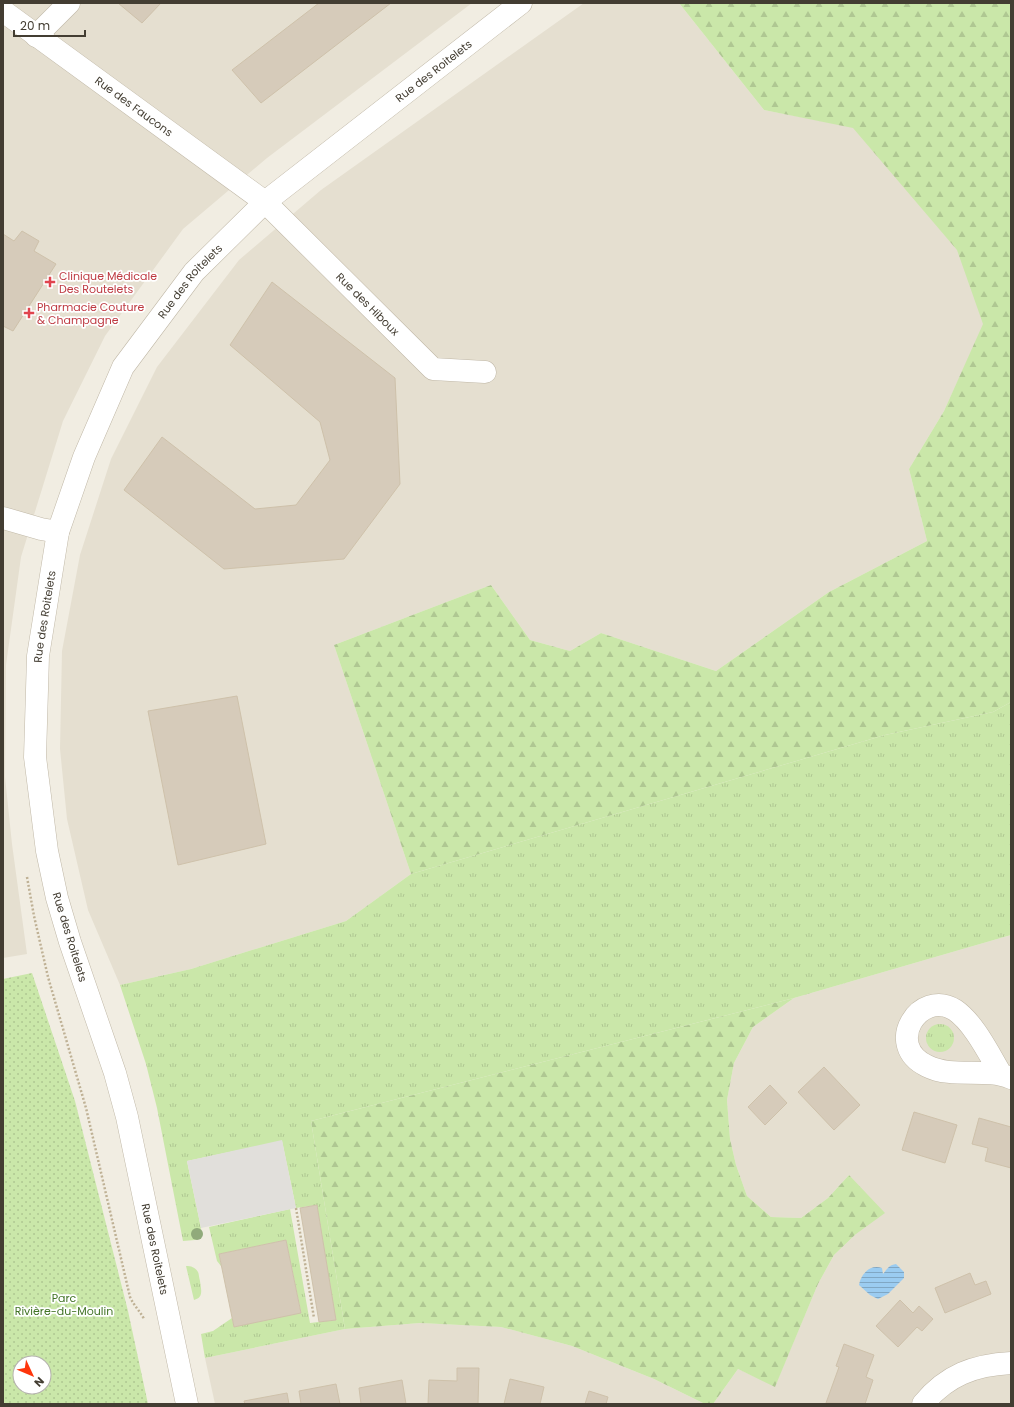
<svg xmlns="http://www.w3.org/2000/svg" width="1014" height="1407" font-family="Poppins,sans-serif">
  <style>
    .residential { fill: #e5dfd0 }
    .grass { fill: url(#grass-tufts) }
    .forest { fill: url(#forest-firs) }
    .park { fill: url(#park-dots); fill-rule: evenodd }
    .parking { fill: #e1dfdb }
    .water { fill: url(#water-rules) }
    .building { fill: #d6cbba; stroke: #cec1aa }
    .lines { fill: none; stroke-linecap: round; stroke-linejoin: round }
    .minor-casing { stroke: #c0b8a7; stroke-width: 23 }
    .tertiary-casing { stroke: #c0b8a7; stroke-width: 23 }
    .path { stroke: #bfb195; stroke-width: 2.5; stroke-dasharray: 2 2; stroke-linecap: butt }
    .minor { stroke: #fff; stroke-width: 22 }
    .tertiary { stroke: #fff; stroke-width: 22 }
    .tree { fill: #91aa7b }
    .health-dot { fill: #e0444e; stroke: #fff; stroke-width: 1.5 }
    .labels { text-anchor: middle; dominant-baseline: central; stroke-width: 3.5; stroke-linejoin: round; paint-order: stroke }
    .street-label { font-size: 11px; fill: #433d32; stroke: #fff }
    .health-label { font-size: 11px; fill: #be3a42; stroke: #fff; text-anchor: start }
    .park-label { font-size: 11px; fill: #427426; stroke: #fff }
  </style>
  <defs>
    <pattern id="grass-tufts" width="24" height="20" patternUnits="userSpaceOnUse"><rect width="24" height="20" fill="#cae7a9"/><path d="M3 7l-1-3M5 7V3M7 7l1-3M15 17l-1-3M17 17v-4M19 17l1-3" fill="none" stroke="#afc792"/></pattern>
    <pattern id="forest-firs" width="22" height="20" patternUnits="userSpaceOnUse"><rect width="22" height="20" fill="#cae7a9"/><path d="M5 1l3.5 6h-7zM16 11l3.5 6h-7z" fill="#afc792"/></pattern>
    <pattern id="park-dots" width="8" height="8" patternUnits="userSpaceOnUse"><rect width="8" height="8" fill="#cae7a9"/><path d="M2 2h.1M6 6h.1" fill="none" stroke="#afc792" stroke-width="1.8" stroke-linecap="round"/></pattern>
    <pattern id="water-rules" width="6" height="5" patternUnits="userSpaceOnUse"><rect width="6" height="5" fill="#9bccf1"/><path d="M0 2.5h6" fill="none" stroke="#80a7c4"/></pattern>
  </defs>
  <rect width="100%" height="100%" fill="#f1ede2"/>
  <!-- residential -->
  <g class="residential">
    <path d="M3,3H472L267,158L183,229L105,336L63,421L21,557L6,665L5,777L12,844L27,954L3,958Z"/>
    <path d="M584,3H679L764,110L853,127L958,250L984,324L944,411L909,469L927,541L829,592L716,671L601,633L570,651L530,640L491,585L334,645L411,874L346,921L191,969L120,985L88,910L67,819L60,749L62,651L80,555L111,459L157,367L239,260L321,190Z"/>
    <path d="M1011,935V1404H713L738,1369L775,1386L818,1284L834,1255L856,1234L849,1175L828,1198L801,1218L771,1217L747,1196L736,1165L730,1139L727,1100L734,1063L753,1027L794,998Z"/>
    <path d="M420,1323L501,1327L572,1346L654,1379L705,1404H215L205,1358L345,1329Z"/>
  </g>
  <!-- grass -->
  <g class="grass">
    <path d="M1011,702V935L794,998L311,1121L345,1329L205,1358L201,1334L213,1331L232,1318L234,1327L301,1312L286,1240L219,1254L221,1266L217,1261L209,1227L290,1209L310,1323L335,1320L317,1205L296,1208L282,1141L187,1161L201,1228L199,1236L195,1240L183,1241L157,1108L146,1064L120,985L191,969L346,921L411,874L885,735L993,712Z"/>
    <circle cx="940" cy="1038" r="14"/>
    <path d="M186,1266C191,1266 195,1267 198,1272C199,1274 199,1278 200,1281C201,1289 204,1298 194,1300Z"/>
  </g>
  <!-- forest -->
  <g class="forest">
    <path d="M679,3H1011V702L993,712L885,735L411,874L334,645L491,585L530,640L570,651L601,633L716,671L829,592L927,541L909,469L944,411L983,324L957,250L853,128L764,110Z"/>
    <path d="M794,998L753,1027L734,1063L727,1100L730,1139L736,1165L747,1196L771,1217L801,1218L828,1198L849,1175L885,1213L856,1234L834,1255L818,1284L775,1387L738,1369L713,1404H705L654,1379L572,1346L501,1327L420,1323L345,1329L311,1121Z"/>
  </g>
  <!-- park -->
  <path class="park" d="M32,973L75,1101L128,1311L148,1404H3V979ZM20,1363H44V1387H20Z"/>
  <!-- parking -->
  <path class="parking" d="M282,1140L296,1208L201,1228L187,1161Z"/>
  <!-- water -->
  <path class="water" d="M896,1264L904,1272V1278L888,1294L878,1299L870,1295L859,1285C861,1274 870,1264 882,1268L883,1274C887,1269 889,1265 896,1264Z"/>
  <!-- building -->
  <g class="building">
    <path d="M118,3H161L142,23Z"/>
    <path d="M319,3H391L261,103L232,70Z"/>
    <path d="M22,231L39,241L34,251L56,264L13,331L3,326V234L14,241Z"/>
    <path d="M272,282L395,378L400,484L344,559L224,569L124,490L162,437L255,509L296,505L330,460L320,422L230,345Z"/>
    <path d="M237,696L266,844L178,865L148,711Z"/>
    <path d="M824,1067L860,1105L834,1130L798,1092Z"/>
    <path d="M770,1085L787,1103L765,1125L748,1107Z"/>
    <path d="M914,1112L957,1125L945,1163L902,1150Z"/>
    <path d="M979,1118L1011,1127V1168L985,1161L988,1148L972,1144Z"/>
    <path d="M317,1205L336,1320L319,1322L300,1208Z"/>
    <path d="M286,1240L301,1313L234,1327L219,1254Z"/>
    <path d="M970,1273L975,1285L986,1281L991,1294L945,1313L935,1288Z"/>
    <path d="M900,1300L913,1313L919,1306L933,1319L922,1331L917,1327L898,1347L876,1326Z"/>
    <path d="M844,1344L874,1355L866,1377L873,1380L865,1404L826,1403L839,1367L836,1366Z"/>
    <path d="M457,1368H479L478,1404H428L429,1380L457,1381Z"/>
    <path d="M510,1379L544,1387L540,1404H504Z"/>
    <path d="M402,1380L406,1404H361L359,1388Z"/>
    <path d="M336,1384L340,1404H301L299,1391Z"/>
    <path d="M589,1391L608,1397L606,1404H585Z"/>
    <path d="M287,1393L289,1404H245L244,1401Z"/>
  </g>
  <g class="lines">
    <!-- minor casing -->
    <g class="minor-casing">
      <g id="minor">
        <path id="s1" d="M3,11L265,202L433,369L485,372"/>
        <path d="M36,36L69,3"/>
        <path d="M3,518L41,529L58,532"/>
        <path d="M1001,1074C989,1054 974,1023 955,1010C920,988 883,1045 927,1066C953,1079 985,1067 1011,1078"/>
        <path d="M923,1404C947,1375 974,1365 1011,1363"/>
      </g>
    </g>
    <!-- tertiary casing -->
    <g class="tertiary-casing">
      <g id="tertiary">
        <path id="s2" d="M187,1404L127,1117L115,1073L70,942L57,898L47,851L35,757L38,656L58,532L84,457L123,367L194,272L265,202L521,3"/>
      </g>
    </g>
    <!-- path -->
    <g class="path">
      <path d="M27,877L34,916L48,977L86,1108L130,1297C134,1306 140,1311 144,1319"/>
      <path d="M296,1208L314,1318"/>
    </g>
    <!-- minor -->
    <use href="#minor" class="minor"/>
    <!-- tertiary -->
    <use href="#tertiary" class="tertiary"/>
  </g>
  <!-- trees -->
  <circle class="tree" cx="197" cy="1234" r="6"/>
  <!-- markers -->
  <g class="health-dot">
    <path d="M48 276h4v4h4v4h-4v4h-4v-4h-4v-4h4z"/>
    <path d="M27 307h4v4h4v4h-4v4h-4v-4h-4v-4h4z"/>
  </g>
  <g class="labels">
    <!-- street labels -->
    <g class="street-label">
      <text stroke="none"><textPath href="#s2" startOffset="1502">Rue des Roitelets</textPath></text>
      <text stroke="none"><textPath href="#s1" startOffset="162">Rue des Faucons</textPath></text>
      <text stroke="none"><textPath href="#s2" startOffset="1179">Rue des Roitelets</textPath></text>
      <text stroke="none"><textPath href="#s1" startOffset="469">Rue des Hiboux</textPath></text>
      <text stroke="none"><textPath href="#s2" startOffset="807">Rue des Roitelets</textPath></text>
      <text transform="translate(70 937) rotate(73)">Rue des Roitelets</text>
      <text transform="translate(155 1249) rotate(78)">Rue des Roitelets</text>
    </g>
    <!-- health labels -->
    <g class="health-label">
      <text x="59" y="276">Clinique Médicale<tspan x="59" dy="13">Des Routelets</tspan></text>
      <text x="37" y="307">Pharmacie Couture<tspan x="37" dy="13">&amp; Champagne</tspan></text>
    </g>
    <!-- park labels -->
    <g class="park-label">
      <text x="64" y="1298">Parc<tspan x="64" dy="13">Rivière-du-Moulin</tspan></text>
    </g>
  </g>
  <!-- border -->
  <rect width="1014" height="1407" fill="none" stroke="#433d32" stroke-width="8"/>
  <!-- north arrow -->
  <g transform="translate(32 1375) rotate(134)"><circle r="19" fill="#ffffff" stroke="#b4b1ad"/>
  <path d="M0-3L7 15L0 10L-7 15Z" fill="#fe350c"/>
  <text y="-6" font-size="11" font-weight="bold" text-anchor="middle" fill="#433d32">N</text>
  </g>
  <!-- scale -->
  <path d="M14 30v6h71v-6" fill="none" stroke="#433d32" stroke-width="2"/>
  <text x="20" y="30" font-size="12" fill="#433d32" stroke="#ffffff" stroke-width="3" paint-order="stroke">20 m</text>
</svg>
